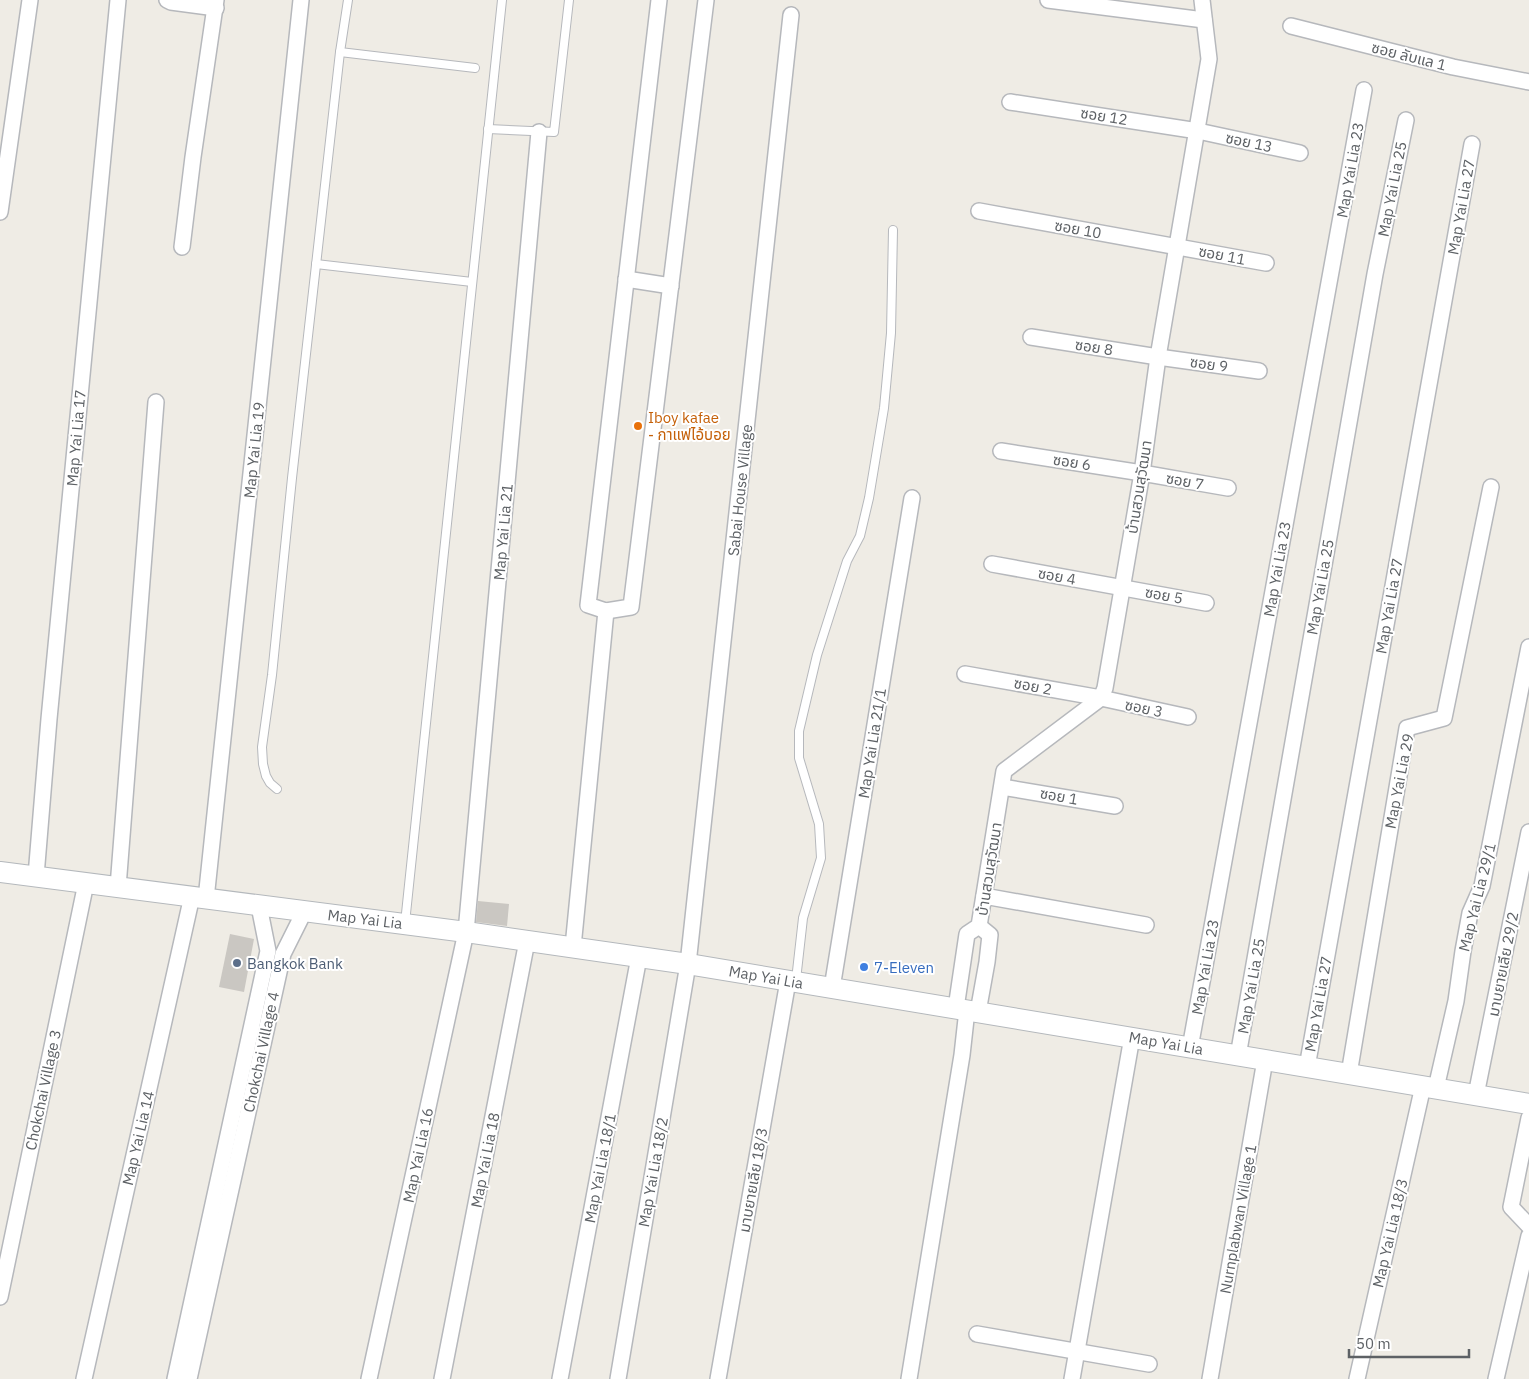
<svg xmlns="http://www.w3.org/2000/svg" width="1529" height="1379" font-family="'IBM Plex Sans','Noto Sans Thai',sans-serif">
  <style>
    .building { fill: #cac7c2 }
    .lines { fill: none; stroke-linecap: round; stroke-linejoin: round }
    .lane-casing { stroke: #b6b8bc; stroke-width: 10 }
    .street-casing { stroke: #b6b8bc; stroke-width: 18 }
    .secondary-casing { stroke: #b4b8bc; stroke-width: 22 }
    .lane { stroke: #fff; stroke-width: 8 }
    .street { stroke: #fff; stroke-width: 15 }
    .secondary { stroke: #fff; stroke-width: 20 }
    .food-dot { fill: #e8710a; stroke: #fff; stroke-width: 2 }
    .service-dot { fill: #5c6f8a; stroke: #fff; stroke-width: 2 }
    .shop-dot { fill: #3f7fe0; stroke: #fff; stroke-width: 2 }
    .labels { text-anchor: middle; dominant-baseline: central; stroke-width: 4; stroke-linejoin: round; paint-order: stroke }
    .street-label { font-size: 15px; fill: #5d6165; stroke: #fff }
    .food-label { font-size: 15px; fill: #c56008; stroke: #fff; text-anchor: start }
    .service-label { font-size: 15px; fill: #4e5e75; stroke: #fff; text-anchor: start }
    .shop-label { font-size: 15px; fill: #366cbe; stroke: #fff; text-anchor: start }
  </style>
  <rect width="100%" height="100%" fill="#efece5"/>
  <!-- building -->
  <g class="building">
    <path d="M478,901L509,904L507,926L476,922Z"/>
    <path d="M230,934L254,939L244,992L219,987Z"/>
  </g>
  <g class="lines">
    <!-- lane casing -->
    <g class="lane-casing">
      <g id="lane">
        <path d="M340,52L475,68"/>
        <path d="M488,129L554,132L569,0"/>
        <path d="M316,264L472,282"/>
        <path d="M277,789L270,783L266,776L263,764L262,747L272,675L292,478L340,52L348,0"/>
        <path d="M405,923L502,0"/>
        <path d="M796,980L803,918L821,858L819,824L799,758V731L817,655L847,561L860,536L869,498L884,408L891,333L893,230"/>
      </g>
    </g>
    <!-- street casing -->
    <g class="street-casing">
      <g id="street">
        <path d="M167,0L171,2L216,8"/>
        <path d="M659,0L588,605L606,611L631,607L706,0"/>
        <path d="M1048,0L1204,20"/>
        <path d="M1291,26L1453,67L1529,82"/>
        <path d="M1010,102L1198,131L1300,153"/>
        <path d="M979,211L1266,263"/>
        <path d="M0,212L30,0"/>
        <path d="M182,247L193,157L216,0"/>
        <path d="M626,279L671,286"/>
        <path d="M1031,337L1158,357L1259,371"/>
        <path d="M1001,451L1142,473L1228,488"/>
        <path d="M992,564L1206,603"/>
        <path d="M965,674L1101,698L1188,717"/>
        <path d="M1002,787L1115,806"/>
        <path d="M36,876L49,719L118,0"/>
        <path d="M118,887L156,402"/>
        <path d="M984,896L1146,925"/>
        <path d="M206,899L301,0"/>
        <path d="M573,947L606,611"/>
        <path d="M832,988L912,498"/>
        <path d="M956,1008L967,934L979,926L1004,771L1101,698L1105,688L1142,473L1158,357L1209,59L1202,0"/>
        <path d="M978,1012L987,962L990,935L979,926"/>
        <path d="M1190,1048L1364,90"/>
        <path d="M1238,1056L1375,274L1406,120"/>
        <path d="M1307,1067L1472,144"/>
        <path d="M1349,1074L1407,728L1444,718L1491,487"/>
        <path d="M1436,1088L1456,1001L1463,951L1470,913L1482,886L1529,647"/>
        <path d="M1476,1095L1529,832"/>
        <path d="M1529,1118L1511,1207L1529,1226"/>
        <path d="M0,1297L86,883"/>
        <path d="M977,1334L1149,1364"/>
        <path d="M84,1379L192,896"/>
        <path d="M175,1379L268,951L259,906"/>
        <path d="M189,1379L283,954L304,912"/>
        <path d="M369,1379L466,932L539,132"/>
        <path d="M442,1379L527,941"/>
        <path d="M560,1379L639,957"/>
        <path d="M618,1379L688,964L791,15"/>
        <path d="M718,1379L788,981"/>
        <path d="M909,1379L962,1055L967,1010"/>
        <path d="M1072,1379L1132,1037"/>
        <path d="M1210,1379L1265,1060"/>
        <path d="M1357,1379L1423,1086"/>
        <path d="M1496,1379L1529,1236"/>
      </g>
    </g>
    <!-- secondary casing -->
    <g class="secondary-casing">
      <path id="secondary" d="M0,872L466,932L688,964L1529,1104"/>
    </g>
    <!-- lane -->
    <use href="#lane" class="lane"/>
    <!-- street -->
    <use href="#street" class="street"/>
    <!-- secondary -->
    <use href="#secondary" class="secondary"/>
  </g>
  <!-- markers -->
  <circle class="food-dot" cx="638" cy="426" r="5"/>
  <circle class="service-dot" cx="237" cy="963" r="5"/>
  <circle class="shop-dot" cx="864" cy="967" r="5"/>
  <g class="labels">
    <!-- street labels -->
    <g class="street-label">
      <text transform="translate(1409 56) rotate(14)">ซอย ลับแล 1</text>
      <text transform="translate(1104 116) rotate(9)">ซอย 12</text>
      <text transform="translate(1249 142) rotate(12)">ซอย 13</text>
      <text transform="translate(1350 170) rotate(-80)">Map Yai Lia 23</text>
      <text transform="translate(1392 189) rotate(-79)">Map Yai Lia 25</text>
      <text transform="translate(1461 207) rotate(-80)">Map Yai Lia 27</text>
      <text transform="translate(1078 229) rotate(10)">ซอย 10</text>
      <text transform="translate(1222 255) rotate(11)">ซอย 11</text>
      <text transform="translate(1094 347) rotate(9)">ซอย 8</text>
      <text transform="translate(1209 364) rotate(8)">ซอย 9</text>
      <text transform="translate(76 438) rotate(-85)">Map Yai Lia 17</text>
      <text transform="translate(254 450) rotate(-84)">Map Yai Lia 19</text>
      <text transform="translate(1072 462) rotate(9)">ซอย 6</text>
      <text transform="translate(1185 481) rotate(10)">ซอย 7</text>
      <text transform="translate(1139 487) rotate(-81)">บ้านสวนสุวัฒนา</text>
      <text transform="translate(740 490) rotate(-84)">Sabai House Village</text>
      <text transform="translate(503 532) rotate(-85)">Map Yai Lia 21</text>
      <text transform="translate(1277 569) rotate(-80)">Map Yai Lia 23</text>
      <text transform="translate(1057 576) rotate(10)">ซอย 4</text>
      <text transform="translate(1320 587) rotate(-80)">Map Yai Lia 25</text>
      <text transform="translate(1164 595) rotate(10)">ซอย 5</text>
      <text transform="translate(1389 606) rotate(-80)">Map Yai Lia 27</text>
      <text transform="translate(1033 686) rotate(11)">ซอย 2</text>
      <text transform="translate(1144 708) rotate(12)">ซอย 3</text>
      <text transform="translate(872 743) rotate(-81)">Map Yai Lia 21/1</text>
      <text transform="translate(1399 781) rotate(-79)">Map Yai Lia 29</text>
      <text transform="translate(1059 796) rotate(10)">ซอย 1</text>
      <text transform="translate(989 869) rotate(-81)">บ้านสวนสุวัฒนา</text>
      <text transform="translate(1477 897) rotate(-76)">Map Yai Lia 29/1</text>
      <text transform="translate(365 919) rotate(7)">Map Yai Lia</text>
      <text transform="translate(1503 964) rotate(-79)">มาบยายเลีย 29/2</text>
      <text transform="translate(1205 967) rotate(-80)">Map Yai Lia 23</text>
      <text transform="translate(766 977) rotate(10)">Map Yai Lia</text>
      <text transform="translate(1251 986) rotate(-80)">Map Yai Lia 25</text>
      <text transform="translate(1318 1004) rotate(-80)">Map Yai Lia 27</text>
      <text transform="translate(1166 1043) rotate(10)">Map Yai Lia</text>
      <text transform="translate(261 1052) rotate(-78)">Chokchai Village 4</text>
      <text transform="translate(43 1090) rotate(-78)">Chokchai Village 3</text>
      <text transform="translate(138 1138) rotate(-77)">Map Yai Lia 14</text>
      <text transform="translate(418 1155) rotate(-78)">Map Yai Lia 16</text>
      <text transform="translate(485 1160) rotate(-79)">Map Yai Lia 18</text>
      <text transform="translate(600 1168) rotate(-79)">Map Yai Lia 18/1</text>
      <text transform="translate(653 1172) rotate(-80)">Map Yai Lia 18/2</text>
      <text transform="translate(753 1180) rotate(-80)">มาบยายเลีย 18/3</text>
      <text transform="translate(1238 1219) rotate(-80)">Nurnplabwan Village 1</text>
      <text transform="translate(1390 1233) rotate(-77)">Map Yai Lia 18/3</text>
    </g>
    <!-- food labels -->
    <g class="food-label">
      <text x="648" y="417">Iboy kafae<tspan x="648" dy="17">- กาแฟไอ้บอย</tspan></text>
    </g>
    <!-- service labels -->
    <g class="service-label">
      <text x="247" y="963">Bangkok Bank</text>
    </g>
    <!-- shop labels -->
    <g class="shop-label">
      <text x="874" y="967">7-Eleven</text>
    </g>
  </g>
  <!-- scale -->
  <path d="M1349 1349v8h120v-8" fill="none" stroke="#5d6165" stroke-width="2.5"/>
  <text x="1356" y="1349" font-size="15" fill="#5d6165" stroke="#ffffff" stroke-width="4" paint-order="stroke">50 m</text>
</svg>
